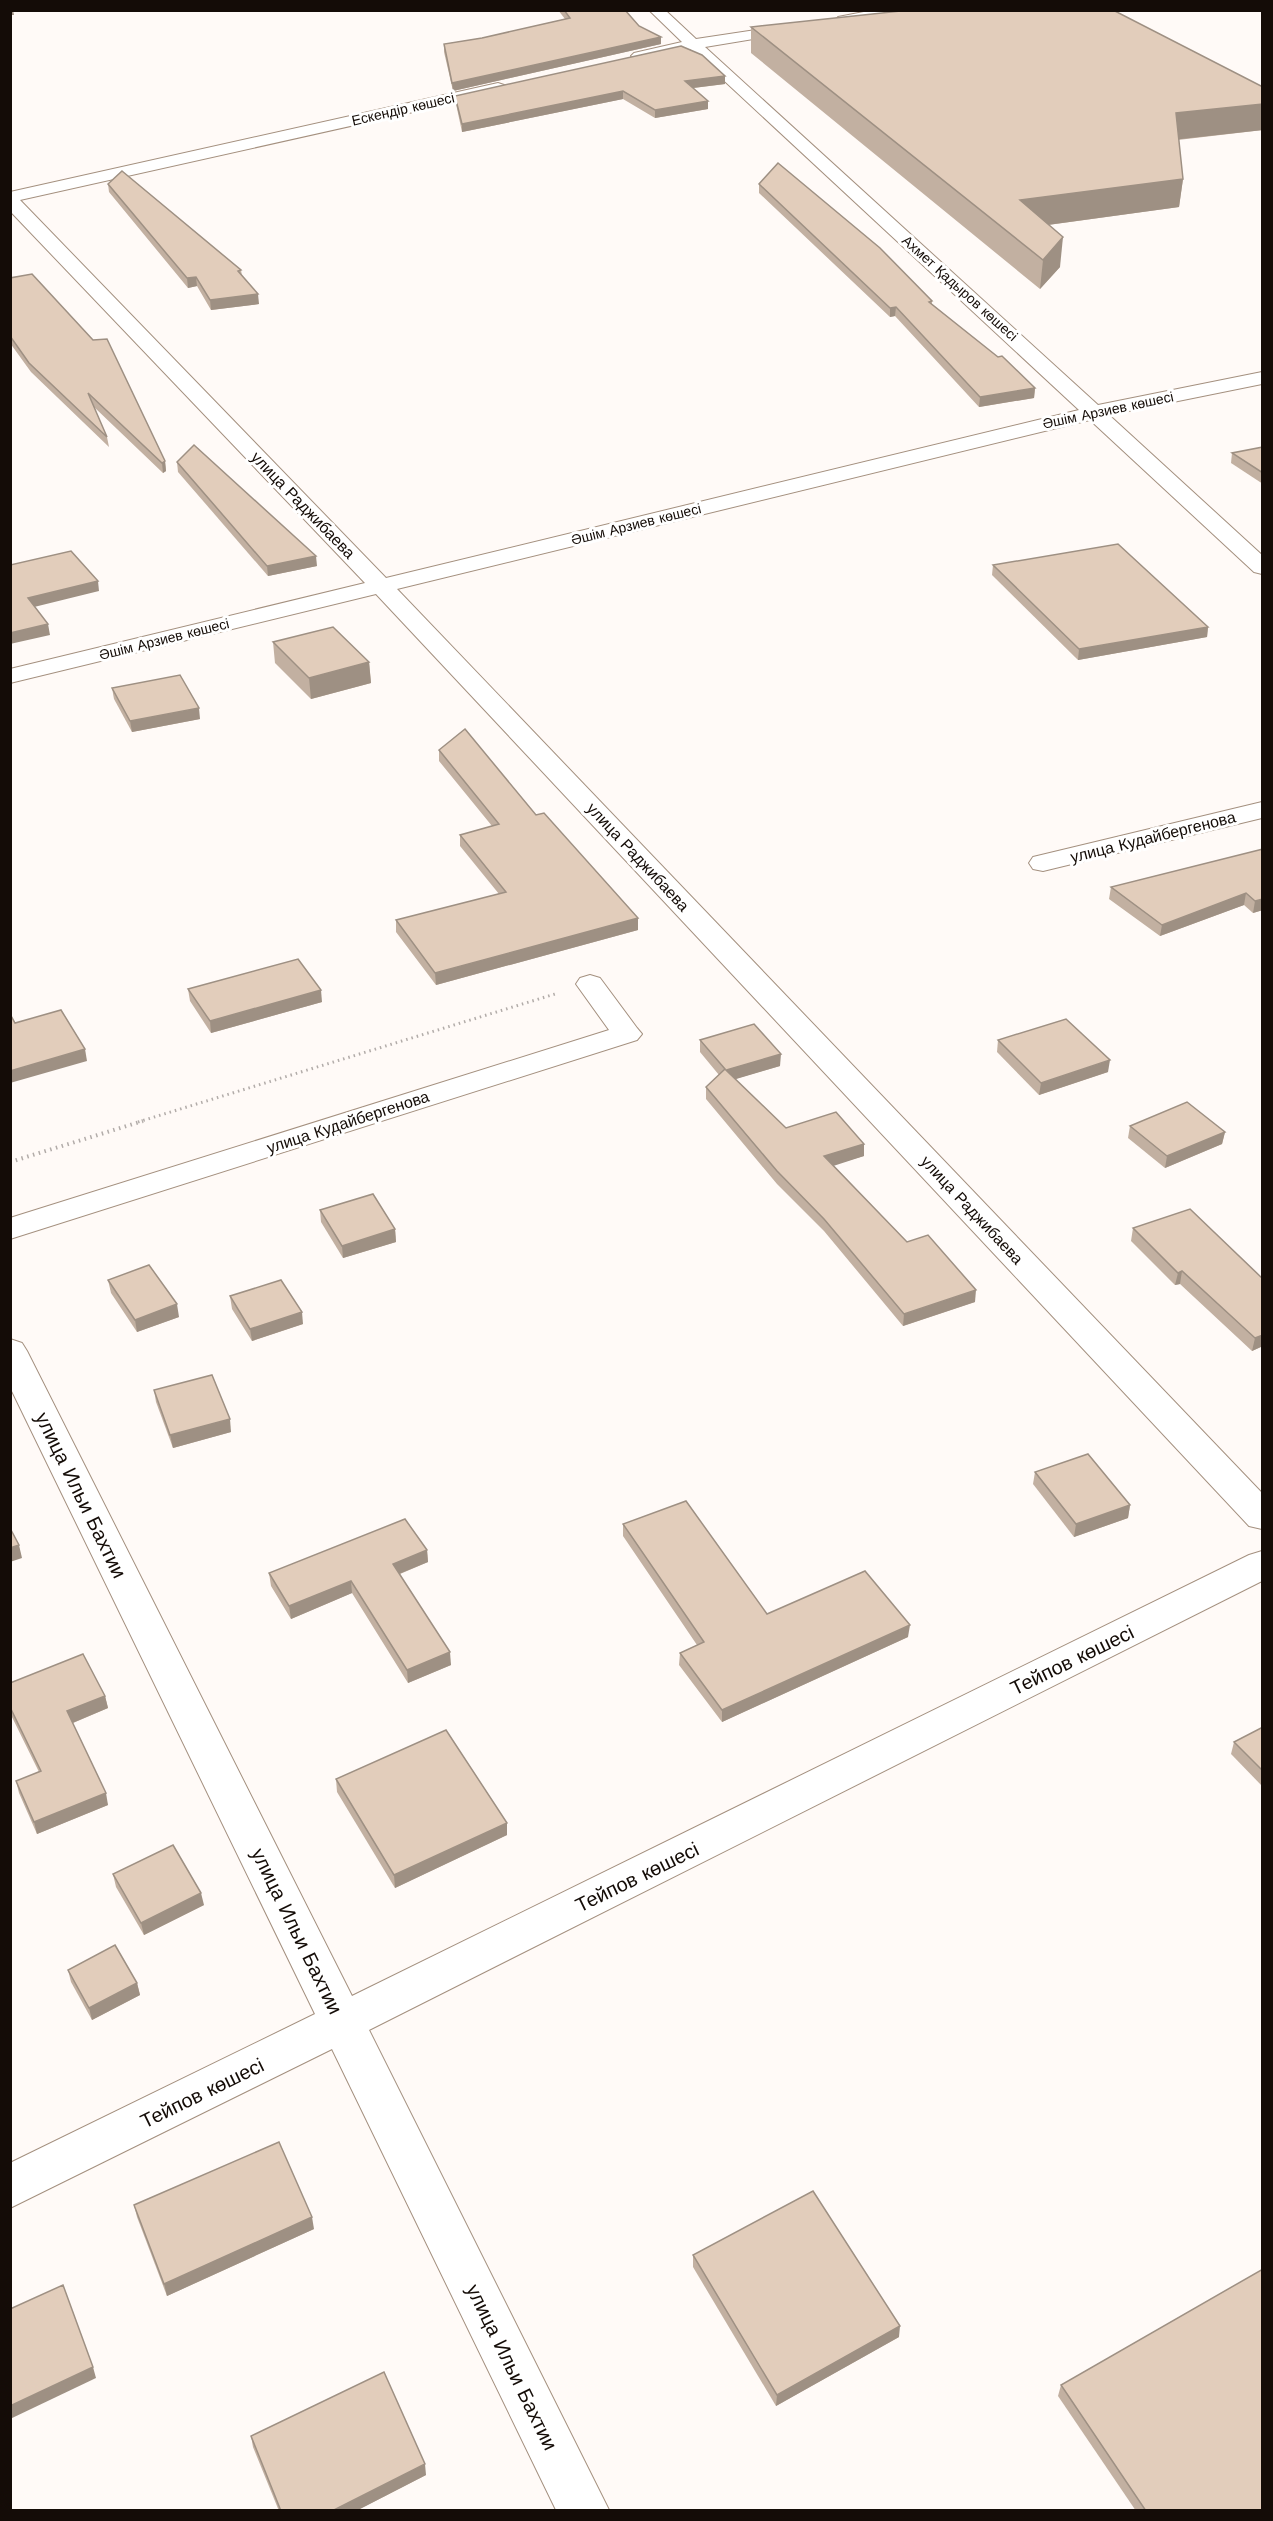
<svg xmlns="http://www.w3.org/2000/svg" width="1273" height="2521" font-family="'Work Sans',sans-serif">
  <style>
    .lines { fill: none; stroke-linecap: round; stroke-linejoin: round }
    .minor-casing { stroke: #a4907f; stroke-width: 2 }
    .path-far1 { stroke: #b2aca9; stroke-width: 3; stroke-dasharray: 1.5 4; stroke-linecap: butt }
    .path { stroke: #b2aca9; stroke-width: 4; stroke-dasharray: 1.5 4.5; stroke-linecap: butt }
    .minor { fill: #fff; fill-rule: evenodd }
    .wall { fill: #c2b0a1 }
    .shaded-wall { fill: #9e9083 }
    .building { fill: #e2cdbb; stroke: #9e9083; stroke-width: 1.5 }
    .labels { text-anchor: middle; dominant-baseline: central; stroke-width: 6; stroke-linejoin: round; paint-order: stroke }
    .far-street-label { font-size: 14px; fill: #140c07; stroke: #fff }
    .street-label { font-size: 16px; fill: #140c07; stroke: #fff }
    .near-street-label { font-size: 20px; fill: #140c07; stroke: #fff }
  </style>
  <rect width="100%" height="100%" fill="#fffaf7"/>
  <g class="lines">
    <!-- minor casing -->
    <g class="minor-casing">
      <g id="minor">
        <path d="M649,10H665L696,39L795,24L800,25L802,28L800,31L795,32L705,47L1098,405L1262,372V384L1109,415L1262,555V574L1254,572L1090,420L397,589L1262,1493V1529L1249,1526L376,594L10,683V669L365,583L10,211V192L498,83L504,85L506,88L498,93L20,200L386,578L1079,410L690,49L639,61L634,59L631,56L634,53L682,42Z"/>
        <path d="M874,10H910L903,14L843,24L836,20L838,17Z"/>
        <path d="M1262,802V818L1043,871L1033,869L1029,863L1033,857Z"/>
        <path d="M590,975L600,978L637,1028L642,1034L637,1040L10,1239V1218L609,1030L576,984L580,978Z"/>
        <path d="M10,1339L22,1343L27,1351L352,1996L1249,1555L1262,1551V1581L369,2030L609,2510H556L332,2049L10,2208V2163L315,2014L10,1387Z"/>
      </g>
    </g>
    <!-- path-far1 -->
    <path class="path-far1" d="M138,1122L555,994"/>
    <!-- path -->
    <path class="path" d="M10,1162L143,1121"/>
    <!-- minor -->
    <use href="#minor" class="minor"/>
  </g>
  <!-- wall -->
  <g class="wall">
    <path d="M558,10H625L639,26L661,37V44L453,91L444,52V44L482,38L565,19Z"/>
    <path d="M751,27L1263,87V130L1178,140L1183,179L1179,207L1048,225L1060,267L1040,289L751,53Z"/>
    <path d="M725,76V84L693,88L708,101V109L655,118L623,99L462,132L456,104L455,96Z"/>
    <path d="M108,184L241,270L242,276L259,304L211,310L197,286L188,288L109,192Z"/>
    <path d="M759,184L932,301V304L1035,388L1034,398L979,407L895,316L890,317L759,193Z"/>
    <path d="M10,278L165,461L166,471L163,473L94,407L107,437L109,447L31,372L10,343Z"/>
    <path d="M1263,447V484L1231,463L1232,453Z"/>
    <path d="M177,462L317,566L268,576L178,472Z"/>
    <path d="M993,565L1208,627L1207,637L1078,660L992,575Z"/>
    <path d="M273,642L369,662L371,683L311,699L275,663Z"/>
    <path d="M112,688L200,719L132,732L114,699Z"/>
    <path d="M439,750L536,815L638,930L436,985L396,932V920L499,894L460,846V835L492,826L439,761Z"/>
    <path d="M1263,849V910L1253,913L1244,905L1160,936L1109,899L1111,887Z"/>
    <path d="M188,989L322,1002L211,1033L190,1001Z"/>
    <path d="M700,1040L780,1066L735,1079L786,1128L864,1144V1156L833,1165L907,1242L975,1302L903,1326L824,1231L777,1184L706,1099V1087L719,1075L700,1052Z"/>
    <path d="M998,1040L1108,1072L1039,1095L997,1052Z"/>
    <path d="M1130,1126L1225,1132L1222,1144L1165,1168L1128,1138Z"/>
    <path d="M320,1210L395,1229L396,1242L343,1258L321,1222Z"/>
    <path d="M1133,1228L1263,1279V1346L1252,1351L1180,1284L1175,1285L1131,1241Z"/>
    <path d="M108,1280L179,1317L137,1332L111,1293Z"/>
    <path d="M230,1296L303,1324L252,1341L232,1309Z"/>
    <path d="M154,1390L231,1432L173,1448L156,1402Z"/>
    <path d="M1035,1472L1130,1505L1128,1518L1074,1537L1033,1484Z"/>
    <path d="M623,1524L767,1614L908,1637L722,1722L679,1665L680,1653L697,1645L623,1536Z"/>
    <path d="M427,1550L428,1562L400,1574L451,1665L408,1683L352,1593L291,1619L271,1586L269,1573Z"/>
    <path d="M10,1683L105,1696L108,1708L73,1723L108,1805L37,1834L19,1793L16,1781L39,1772L10,1713Z"/>
    <path d="M1263,1727V1787L1231,1754L1234,1742Z"/>
    <path d="M336,1779L507,1823V1835L395,1888L337,1792Z"/>
    <path d="M113,1874L204,1905L144,1935L116,1887Z"/>
    <path d="M68,1970L137,1983L140,1995L92,2020L71,1982Z"/>
    <path d="M134,2205L314,2229L167,2296L137,2217Z"/>
    <path d="M693,2255L899,2337L776,2406L693,2267Z"/>
    <path d="M1061,2385L1263,2511H1136L1058,2396Z"/>
    <path d="M251,2436L426,2475L356,2511H279L253,2447Z"/>
  </g>
  <!-- shaded-wall -->
  <g class="shaded-wall">
    <path d="M10,10H13L14,15H10Z"/>
    <path d="M661,37V44L453,91L452,83Z"/>
    <path d="M725,76V84L685,89V81Z"/>
    <path d="M623,91V99L462,132V124Z"/>
    <path d="M708,101V109L655,118V110Z"/>
    <path d="M1263,104V130L1172,140L1176,113Z"/>
    <path d="M1183,179L1179,207L1018,229L1020,200Z"/>
    <path d="M1063,237L1060,267L1040,289L1043,260Z"/>
    <path d="M196,277L197,286L188,288L187,278Z"/>
    <path d="M258,294L259,304L211,310L210,300Z"/>
    <path d="M896,307L895,316L890,317V308Z"/>
    <path d="M1035,388L1034,398L979,407L980,397Z"/>
    <path d="M165,461L166,471L163,473L162,463Z"/>
    <path d="M316,556L317,566L268,576L267,566Z"/>
    <path d="M98,581L99,591L30,608L28,598Z"/>
    <path d="M48,624L50,635L10,644V633Z"/>
    <path d="M1208,627L1207,637L1078,660L1079,649Z"/>
    <path d="M369,662L371,683L311,699L309,678Z"/>
    <path d="M199,708L200,719L132,732L130,721Z"/>
    <path d="M1246,893L1244,905L1160,936L1162,925Z"/>
    <path d="M1263,899V910L1253,913L1255,901Z"/>
    <path d="M638,918V930L436,985L435,973Z"/>
    <path d="M321,990L322,1002L211,1033L210,1021Z"/>
    <path d="M85,1049L87,1061L10,1083V1071Z"/>
    <path d="M781,1054L780,1066L726,1082V1070Z"/>
    <path d="M1110,1060L1108,1072L1039,1095L1041,1083Z"/>
    <path d="M1225,1132L1222,1144L1165,1168L1167,1156Z"/>
    <path d="M864,1144V1156L824,1169V1156Z"/>
    <path d="M395,1229L396,1242L343,1258L342,1246Z"/>
    <path d="M1182,1271L1180,1284L1175,1285L1178,1273Z"/>
    <path d="M976,1290L975,1302L903,1326L904,1314Z"/>
    <path d="M177,1304L179,1317L137,1332L135,1320Z"/>
    <path d="M302,1312L303,1324L252,1341L250,1329Z"/>
    <path d="M1263,1335V1346L1252,1351L1255,1338Z"/>
    <path d="M230,1419L231,1432L173,1448L170,1435Z"/>
    <path d="M1130,1505L1128,1518L1074,1537L1076,1524Z"/>
    <path d="M19,1545L22,1558L10,1562V1548Z"/>
    <path d="M427,1550L428,1562L394,1576L393,1564Z"/>
    <path d="M351,1581L352,1593L291,1619L289,1606Z"/>
    <path d="M910,1625L908,1637L722,1722V1710Z"/>
    <path d="M450,1652L451,1665L408,1683L407,1670Z"/>
    <path d="M105,1696L108,1708L70,1724L67,1711Z"/>
    <path d="M106,1793L108,1805L37,1834L34,1822Z"/>
    <path d="M507,1823V1835L395,1888L394,1875Z"/>
    <path d="M201,1893L204,1905L144,1935L141,1923Z"/>
    <path d="M137,1983L140,1995L92,2020L89,2008Z"/>
    <path d="M312,2217L314,2229L167,2296L164,2284Z"/>
    <path d="M900,2326L899,2337L776,2406L777,2395Z"/>
    <path d="M93,2367L96,2378L10,2419V2406Z"/>
    <path d="M425,2464L426,2475L356,2511H332Z"/>
  </g>
  <!-- building -->
  <g class="building">
    <path d="M564,10H625L639,26L661,37L452,83L444,44L482,38L570,18Z"/>
    <path d="M910,10H1113L1263,87V104L1176,113L1183,179L1020,200L1063,237L1043,260L751,27Z"/>
    <path d="M681,46L702,55L725,76L685,81L708,101L655,110L623,91L462,124L455,96Z"/>
    <path d="M778,163L880,248L932,301L929,302L998,357L1002,356L1035,388L980,397L896,307L890,308L759,184Z"/>
    <path d="M122,171L241,270L238,271L258,294L210,300L196,277L187,278L108,184Z"/>
    <path d="M32,274L93,340L107,339L165,461L162,463L88,393L107,437L29,363L10,336V278Z"/>
    <path d="M194,445L316,556L267,566L177,462Z"/>
    <path d="M1263,447V473L1232,453Z"/>
    <path d="M1118,544L1208,627L1079,649L993,565Z"/>
    <path d="M71,551L98,581L28,598L48,624L10,633V565Z"/>
    <path d="M333,627L369,662L309,678L273,642Z"/>
    <path d="M180,675L199,708L130,721L112,688Z"/>
    <path d="M465,729L536,815L544,813L638,918L435,973L396,920L506,892L460,835L499,824L439,750Z"/>
    <path d="M1263,849V899L1255,901L1246,893L1162,925L1111,887Z"/>
    <path d="M298,959L321,990L210,1021L188,989Z"/>
    <path d="M61,1010L85,1049L10,1071V1014L15,1023Z"/>
    <path d="M1066,1019L1110,1060L1041,1083L998,1040Z"/>
    <path d="M754,1024L781,1054L726,1070L786,1128L836,1112L864,1144L824,1156L907,1242L928,1235L976,1290L904,1314L824,1219L777,1171L706,1087L725,1069L700,1040Z"/>
    <path d="M1187,1102L1225,1132L1167,1156L1130,1126Z"/>
    <path d="M373,1194L395,1229L342,1246L320,1210Z"/>
    <path d="M1190,1209L1263,1279V1335L1255,1338L1182,1271L1178,1273L1133,1228Z"/>
    <path d="M149,1265L177,1304L135,1320L108,1280Z"/>
    <path d="M281,1280L302,1312L250,1329L230,1296Z"/>
    <path d="M212,1375L230,1419L170,1435L154,1390Z"/>
    <path d="M1088,1454L1130,1505L1076,1524L1035,1472Z"/>
    <path d="M686,1501L767,1614L865,1571L910,1625L722,1710L680,1653L704,1642L623,1524Z"/>
    <path d="M405,1519L427,1550L393,1564L450,1652L407,1670L351,1581L289,1606L269,1573Z"/>
    <path d="M10,1528L19,1545L10,1548Z"/>
    <path d="M83,1654L105,1696L67,1711L106,1793L34,1822L16,1781L41,1771L10,1707V1683Z"/>
    <path d="M1263,1727V1771L1234,1742Z"/>
    <path d="M446,1730L507,1823L394,1875L336,1779Z"/>
    <path d="M173,1845L201,1893L141,1923L113,1874Z"/>
    <path d="M115,1945L137,1983L89,2008L68,1970Z"/>
    <path d="M279,2142L312,2217L164,2284L134,2205Z"/>
    <path d="M813,2191L900,2326L777,2395L693,2255Z"/>
    <path d="M1263,2269V2511H1146L1061,2385Z"/>
    <path d="M63,2285L93,2367L10,2406V2309Z"/>
    <path d="M384,2372L425,2464L332,2511H281L251,2436Z"/>
  </g>
  <g class="labels">
    <!-- far-street labels -->
    <g class="far-street-label">
      <text transform="translate(403 109) rotate(-13)">Ескендір көшесі</text>
      <text transform="translate(960 288) rotate(42)">Ахмет Қадыров көшесі</text>
      <text transform="translate(1108 410) rotate(-12)">Әшім Арзиев көшесі</text>
      <text transform="translate(636 524) rotate(-14)">Әшім Арзиев көшесі</text>
      <text transform="translate(164 639) rotate(-14)">Әшім Арзиев көшесі</text>
    </g>
    <!-- street labels -->
    <g class="street-label">
      <text transform="translate(303 505) rotate(46)">улица Раджибаева</text>
      <text transform="translate(1153 837) rotate(-14)">улица Кудайбергенова</text>
      <text transform="translate(638 857) rotate(47)">улица Раджибаева</text>
      <text transform="translate(348 1122) rotate(-18)">улица Кудайбергенова</text>
      <text transform="translate(972 1210) rotate(47)">улица Раджибаева</text>
    </g>
    <!-- near-street labels -->
    <g class="near-street-label">
      <text transform="translate(81 1495) rotate(64)">улица Ильи Бахтии</text>
      <text transform="translate(1072 1660) rotate(-26)">Тейпов көшесі</text>
      <text transform="translate(637 1877) rotate(-26)">Тейпов көшесі</text>
      <text transform="translate(297 1931) rotate(64)">улица Ильи Бахтии</text>
      <text transform="translate(202 2093) rotate(-26)">Тейпов көшесі</text>
      <text transform="translate(512 2367) rotate(64)">улица Ильи Бахтии</text>
    </g>
  </g>
  <!-- border -->
  <rect width="1273" height="2521" fill="none" stroke="#140c07" stroke-width="24"/>
</svg>
